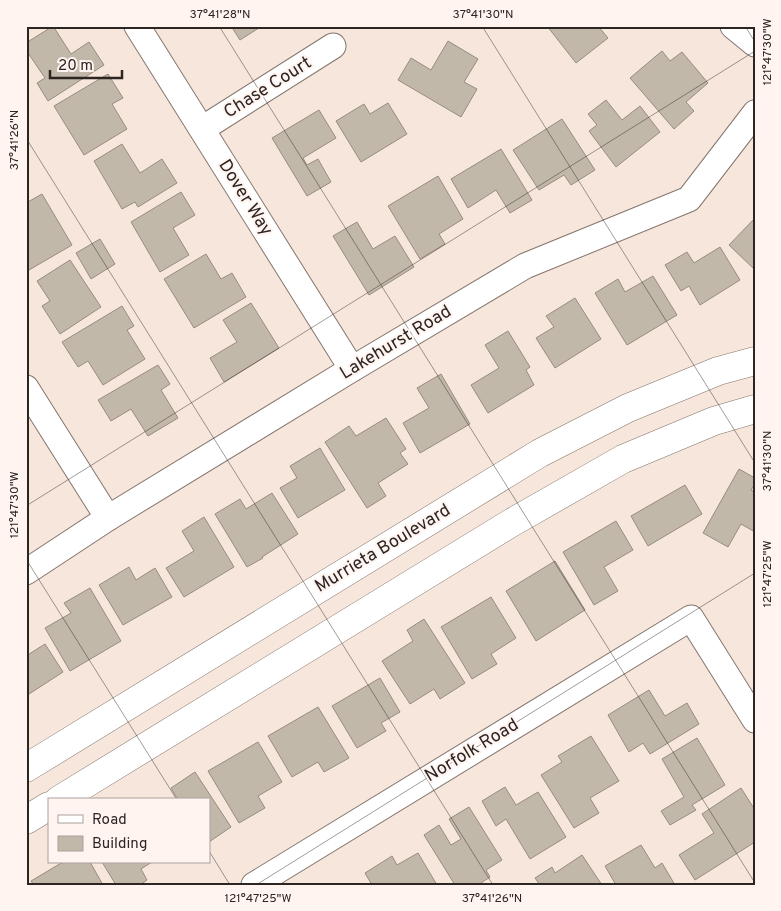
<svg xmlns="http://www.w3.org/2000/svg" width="781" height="911" font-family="Overpass,sans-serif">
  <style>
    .building { fill: #c2b8aa; stroke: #978c7f }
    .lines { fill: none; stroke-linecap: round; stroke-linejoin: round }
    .street-casing { stroke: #84756c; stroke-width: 27 }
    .secondary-casing { stroke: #84756c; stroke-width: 29 }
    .street { stroke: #fff; stroke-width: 25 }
    .secondary { stroke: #fff; stroke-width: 28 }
    .ticks { fill: none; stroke: #2c2522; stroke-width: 1; stroke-opacity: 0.45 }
    .labels { text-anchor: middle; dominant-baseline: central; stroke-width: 4; stroke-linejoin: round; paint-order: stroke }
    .street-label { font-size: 18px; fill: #2c2522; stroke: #fff4ef }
    .neatline { fill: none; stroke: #2c2522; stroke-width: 2 }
    .ticks-label { font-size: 12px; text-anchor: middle; fill: #2c2522 }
  </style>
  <rect width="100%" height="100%" fill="#f7e6dc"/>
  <!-- building -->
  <g class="building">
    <path d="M53,26L71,54L89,42L104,65L48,101L37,83L45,78L26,50V43Z"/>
    <path d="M231,26H262L240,40Z"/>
    <path d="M547,26H598L608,38L576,63Z"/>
    <path d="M448,41L478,59L464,82L477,89L461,117L398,80L411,58L431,70Z"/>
    <path d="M662,51L670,61L682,52L708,83L686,102L694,111L674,129L630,78Z"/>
    <path d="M108,74L123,98L112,104L127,129L84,155L54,106Z"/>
    <path d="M606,100L622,120L640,106L660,132L616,167L589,131L597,125L588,114Z"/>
    <path d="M388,103L407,134L361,162L336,121L364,104L370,114Z"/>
    <path d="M319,110L336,138L303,158L307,165L318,159L331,182L307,196L272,138Z"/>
    <path d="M562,119L595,170L571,185L564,175L539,190L513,150Z"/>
    <path d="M122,144L140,173L162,159L177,183L138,207L135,202L122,209L94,161Z"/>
    <path d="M501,149L532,200L510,213L496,190L468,208L451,179Z"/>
    <path d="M438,176L463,219L439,234L445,244L420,259L388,206Z"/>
    <path d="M181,192L195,215L173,228L189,255L160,272L131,222Z"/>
    <path d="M42,194L72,245L29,270L26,265V203Z"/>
    <path d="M755,218V270L729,245Z"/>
    <path d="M357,222L373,249L395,236L414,267L369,295L333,236Z"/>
    <path d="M100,239L115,264L91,279L76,253Z"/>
    <path d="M720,247L740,280L700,305L689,286L681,291L665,265L687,252L694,263Z"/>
    <path d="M206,254L221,279L232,273L246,297L194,328L164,279Z"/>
    <path d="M70,260L101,307L60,334L42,306L50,301L37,281Z"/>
    <path d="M653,276L677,315L627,345L595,293L618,279L625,292Z"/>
    <path d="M575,298L601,339L555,368L536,338L554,327L546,316Z"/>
    <path d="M251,303L279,348L224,382L210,358L237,342L223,320Z"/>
    <path d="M122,306L134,326L127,330L145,359L103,385L88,361L78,367L62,342Z"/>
    <path d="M508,331L530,367L526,370L534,385L488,413L471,385L499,368L485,345Z"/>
    <path d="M158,365L170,384L161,390L178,418L148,436L131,409L111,421L98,400Z"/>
    <path d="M441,374L470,424L420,453L403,423L429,408L417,388Z"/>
    <path d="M386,418L406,449L400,453L408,464L378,483L386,496L367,508L325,442L349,426L356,436Z"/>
    <path d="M320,448L345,490L298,518L280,488L297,478L290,466Z"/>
    <path d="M739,469L755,478V484L751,490L755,492V532L741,524L728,547L703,533Z"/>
    <path d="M685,485L702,514L648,546L631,516Z"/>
    <path d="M272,493L298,534L262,557L263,558L247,567L215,514L240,499L246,509Z"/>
    <path d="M204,517L234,567L184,597L166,568L194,551L182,531Z"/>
    <path d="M616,521L633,550L604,567L618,591L594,605L563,552Z"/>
    <path d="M555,561L585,610L536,641L506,591Z"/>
    <path d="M129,567L136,580L155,568L172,597L123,625L99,585Z"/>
    <path d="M90,588L121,641L70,671L45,628L71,613L64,603Z"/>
    <path d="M491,597L516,638L491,654L497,664L472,679L441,627Z"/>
    <path d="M424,619L465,683L440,699L434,689L410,704L382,661L413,641L407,630Z"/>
    <path d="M45,644L63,672L26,696V656Z"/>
    <path d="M380,678L400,712L381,723L386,731L357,748L332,706Z"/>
    <path d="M649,690L665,716L687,703L699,724L650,754L643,743L629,752L608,715Z"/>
    <path d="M318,707L349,758L324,772L318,762L292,777L268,736Z"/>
    <path d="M591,736L619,781L590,798L599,813L574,828L541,775L562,762L558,756Z"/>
    <path d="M697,738L725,785L692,805L696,810L670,825L661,811L684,797L662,759Z"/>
    <path d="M258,742L282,782L258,796L265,808L239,823L208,771Z"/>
    <path d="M195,772L231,827L209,842V800H178L171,788Z"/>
    <path d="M505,787L516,805L538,792L566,837L530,859L506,819L496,826L482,801Z"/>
    <path d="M741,788L755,810V842L695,880L679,855L714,833L702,814Z"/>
    <path d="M469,807L502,860L486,870L490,877L478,885H455L424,835L439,825L451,845L461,839L449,819Z"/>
    <path d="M641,845L655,868L662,863L675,885H643V884L616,885L605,866Z"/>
    <path d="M418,853L437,885H372L365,873L392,856L397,865Z"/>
    <path d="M582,855L602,885H540L535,878L552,867L555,873Z"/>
    <path d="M63,862H90L103,885H34L31,881Z"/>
    <path d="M102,862H152L141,869L147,880L140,885H116Z"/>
  </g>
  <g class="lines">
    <!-- street casing -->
    <g class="street-casing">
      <g id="street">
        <path d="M137,26L352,369"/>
        <path d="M733,26L755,44"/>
        <path d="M202,129L333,46"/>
        <path d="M26,388L108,518"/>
        <path d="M26,572L108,518L352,369L525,266L689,199L755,113"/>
        <path d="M254,885L691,618L755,720"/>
      </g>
    </g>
    <!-- secondary casing -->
    <g class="secondary-casing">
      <g id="secondary">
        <path d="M26,768L540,453L628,408L718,371L755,361"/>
        <path d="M59,800L511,523L623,459L714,421L755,409"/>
        <path d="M26,820L49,806"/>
      </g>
    </g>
    <!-- street -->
    <use href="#street" class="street"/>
    <!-- secondary -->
    <use href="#secondary" class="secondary"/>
  </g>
  <!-- ticks -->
  <path class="ticks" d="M219,26L755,883M482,26L755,463M745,26L755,42M26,138L493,885M26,506L755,51M26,559L177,800M209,851L230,885M256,885L755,573"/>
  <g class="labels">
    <!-- street labels -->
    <g class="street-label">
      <text transform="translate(268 88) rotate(-32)">Chase Court</text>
      <text transform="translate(245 198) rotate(58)">Dover Way</text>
      <text transform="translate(396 343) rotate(-31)">Lakehurst Road</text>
      <text transform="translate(383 549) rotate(-31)">Murrieta Boulevard</text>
      <text transform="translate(472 751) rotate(-31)">Norfolk Road</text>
    </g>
  </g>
  <!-- border -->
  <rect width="781" height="911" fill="none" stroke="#fff4ef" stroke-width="55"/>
  <!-- legend -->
  <rect x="48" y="798" width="162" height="65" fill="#fff4ef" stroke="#aba19d"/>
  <rect x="58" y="815" width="25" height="8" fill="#ffffff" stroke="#aba19d"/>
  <text x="92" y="824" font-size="15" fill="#2c2522">Road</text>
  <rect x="58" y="836" width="25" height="15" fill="#c2b8aa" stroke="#aba19d"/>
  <text x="92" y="848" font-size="15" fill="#2c2522">Building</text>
  <!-- scale -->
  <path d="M50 70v8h72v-8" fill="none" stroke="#2c2522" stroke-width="2.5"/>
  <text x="58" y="70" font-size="15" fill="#2c2522" stroke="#fff4ef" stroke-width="4" paint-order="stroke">20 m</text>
  <rect x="28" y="28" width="726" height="856" class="neatline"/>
  <g class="ticks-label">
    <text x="220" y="18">37°41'28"N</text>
    <text x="483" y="18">37°41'30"N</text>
    <text transform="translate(767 52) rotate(-90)" y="4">121°47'30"W</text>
    <text transform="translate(14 140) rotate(-90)" y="4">37°41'26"N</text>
    <text transform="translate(767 461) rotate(-90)" y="4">37°41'30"N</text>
    <text transform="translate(14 505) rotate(-90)" y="4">121°47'30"W</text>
    <text transform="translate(767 574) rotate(-90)" y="4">121°47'25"W</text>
    <text x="258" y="902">121°47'25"W</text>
    <text x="492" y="902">37°41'26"N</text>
  </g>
</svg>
